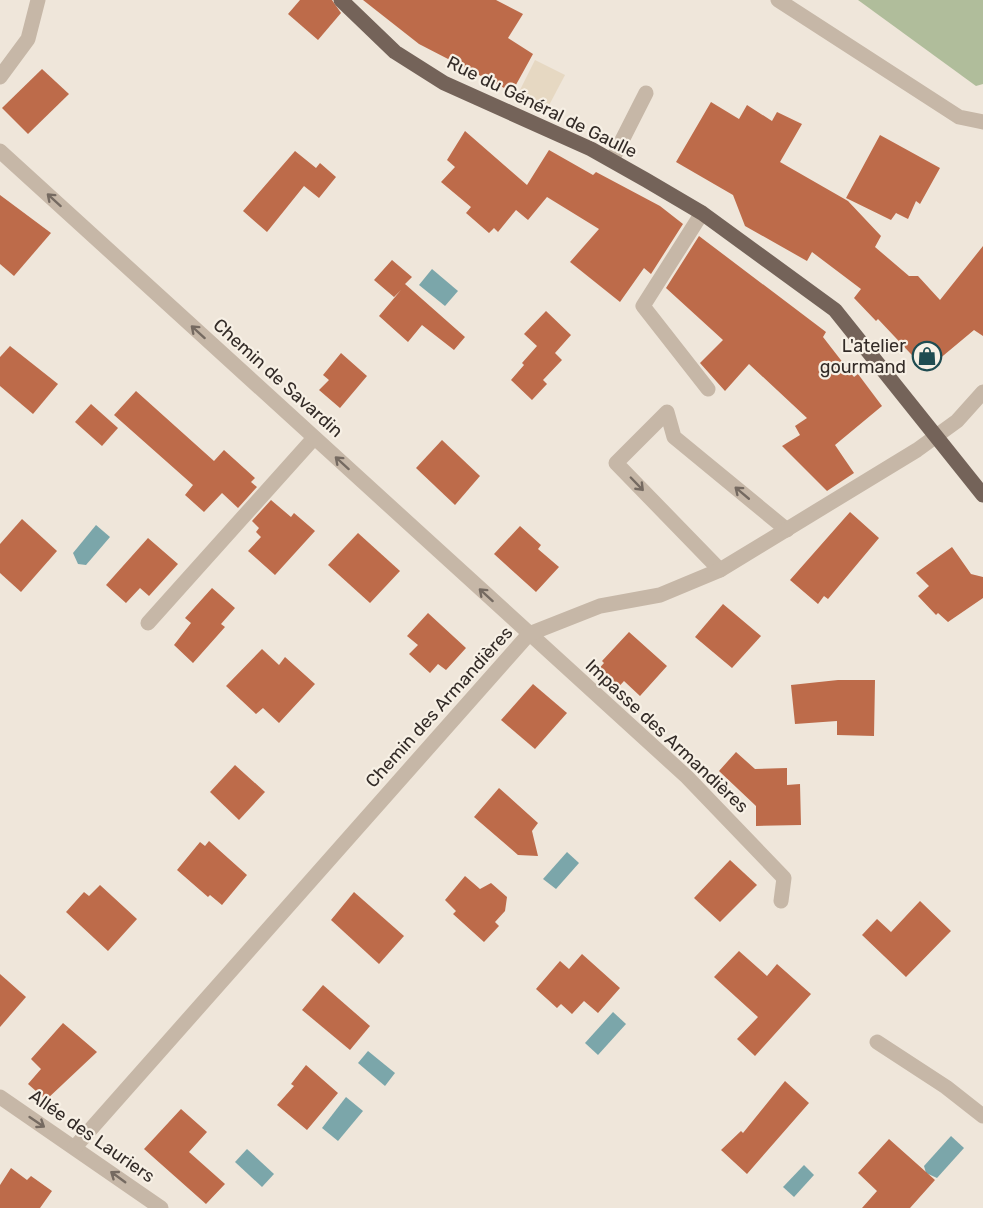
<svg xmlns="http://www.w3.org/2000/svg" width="983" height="1208" font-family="Rubik,sans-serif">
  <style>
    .green { fill: #b0bd9b }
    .plaza { fill: #e6d8c2 }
    .water { fill: #7ba6aa }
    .building { fill: #bd6b4a }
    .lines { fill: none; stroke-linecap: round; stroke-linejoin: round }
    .lane { stroke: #c6b7a7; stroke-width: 15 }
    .street { stroke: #c6b7a7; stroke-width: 15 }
    .primary { stroke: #746359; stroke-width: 15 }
    .oneway { stroke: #756a61 }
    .labels { text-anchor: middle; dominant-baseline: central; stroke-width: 4.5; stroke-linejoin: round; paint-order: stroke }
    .street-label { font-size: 18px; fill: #332b27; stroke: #f7f0e5 }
    .poi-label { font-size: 18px; fill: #332b27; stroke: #f7f0e5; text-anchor: end }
  </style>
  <rect width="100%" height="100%" fill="#efe6da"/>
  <!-- green -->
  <path class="green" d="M858,0H983V84L976,86Z"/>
  <!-- plaza -->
  <path class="plaza" d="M535,60L565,75L547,109L518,94Z"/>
  <!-- water -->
  <g class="water">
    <path d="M432,269L458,291L445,306L419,285Z"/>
    <path d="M96,525L110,537L86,565L78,564L73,553Z"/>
    <path d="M567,852L579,863L556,889L543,879Z"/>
    <path d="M613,1012L626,1024L598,1055L585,1043Z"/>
    <path d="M368,1051L395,1073L385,1086L358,1063Z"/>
    <path d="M346,1097L363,1111L338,1141L322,1128Z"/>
    <path d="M951,1136L964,1148L937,1178L926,1173L924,1166Z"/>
    <path d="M247,1149L274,1174L262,1187L235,1162Z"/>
    <path d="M804,1165L814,1175L794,1197L783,1187Z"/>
  </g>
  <!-- building -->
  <g class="building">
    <path d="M300,0H332L341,13L318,40L288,14Z"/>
    <path d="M363,0H496L523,14L508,38L533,54L512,92L419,44Z"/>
    <path d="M42,69L69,94L28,134L2,108Z"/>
    <path d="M711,102L739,119L747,105L772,121L777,112L802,124L780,162L848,201L881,236L875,247L909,276H918L940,300L983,246V336L974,330L926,370L878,319L876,321L854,298L861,289L812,252L807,261L745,226L733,195L676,162Z"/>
    <path d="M465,131L527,185L549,150L593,175L596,172L660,206L683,224L651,274L644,268L620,302L570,262L599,229L547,197L528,220L516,210L498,232L494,228L489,233L466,213L471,207L441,182L455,167L447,160Z"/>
    <path d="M880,135L940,168L920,204L916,201L908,219L896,213L891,220L846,198Z"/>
    <path d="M295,151L316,168L320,163L336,177L319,198L304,186L267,232L243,211Z"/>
    <path d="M0,195L51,233L14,276L0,264Z"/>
    <path d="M699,236L826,332L823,337L854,377L858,374L882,406L835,445L854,473L827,491L782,446L800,435L795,426L807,418L749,364L725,391L700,363L723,340L666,288Z"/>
    <path d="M392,260L412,277L405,284L465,337L454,350L422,325L408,342L379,316L401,290L394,297L374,280Z"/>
    <path d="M546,311L571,335L555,353L562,360L543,380L547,384L532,400L511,380L524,365L522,363L537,346L524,334Z"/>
    <path d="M10,346L58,384L33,414L0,386V357Z"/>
    <path d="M341,353L367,376L340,408L319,390L329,380L323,375Z"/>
    <path d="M136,391L214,461L224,450L255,478L251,482L257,487L238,508L222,493L204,512L185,495L193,485L114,415Z"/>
    <path d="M91,404L118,428L102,446L75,422Z"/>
    <path d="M442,440L480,476L455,505L416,468Z"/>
    <path d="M271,500L291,517L294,513L315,531L275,575L248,551L261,537L256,532L259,528L252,521Z"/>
    <path d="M850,512L879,538L828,599L824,596L818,604L790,580Z"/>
    <path d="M22,519L57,551L21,592L0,573V544Z"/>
    <path d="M520,526L541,545L538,549L559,567L536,592L494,554Z"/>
    <path d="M358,533L400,571L370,603L328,565Z"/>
    <path d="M148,538L178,564L149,596L140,588L126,603L106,585Z"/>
    <path d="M952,547L971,574L983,577V598L948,622L938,613L936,615L918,596L929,586L916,573Z"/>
    <path d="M212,588L235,608L221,624L225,627L193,663L174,645L191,623L185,618Z"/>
    <path d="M723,604L761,636L732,668L695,637Z"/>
    <path d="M428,613L466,648L446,670L438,664L430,673L409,654L418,645L407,636Z"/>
    <path d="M629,632L667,666L640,696L624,681L615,691L595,673L604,663L602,661Z"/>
    <path d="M262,649L279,665L285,657L315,684L279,723L263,708L256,714L226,686Z"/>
    <path d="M838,680H875L874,736L837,735V721L795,724L791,685Z"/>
    <path d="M533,684L567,713L535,749L501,720Z"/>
    <path d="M736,752L755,769L787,768V785L800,784L801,825L756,826V806L719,771Z"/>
    <path d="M235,765L265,792L239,820L210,792Z"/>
    <path d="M499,788L538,823L532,831L538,856L518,855L474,817Z"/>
    <path d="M209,841L247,875L222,905L210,895L208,897L177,870L200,842L205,846Z"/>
    <path d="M730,860L757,885L720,922L694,898Z"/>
    <path d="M465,876L480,889L491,883L507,897L505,911L495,922L499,926L484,942L453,914L456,911L445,900Z"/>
    <path d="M100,885L137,919L108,951L66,912L84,892L89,896Z"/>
    <path d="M354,892L404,936L379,964L331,920Z"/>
    <path d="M920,901L951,931L906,977L862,935L877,919L891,932Z"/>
    <path d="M739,951L767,976L777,964L811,994L755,1056L737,1039L758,1017L714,977Z"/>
    <path d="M582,954L620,988L598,1013L584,1001L572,1014L561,1004L557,1008L536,989L560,961L569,969Z"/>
    <path d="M0,974L26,997L0,1027Z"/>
    <path d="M323,985L370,1026L350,1050L302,1010Z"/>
    <path d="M63,1023L97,1052L46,1100L28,1084L41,1069L31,1059Z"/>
    <path d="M306,1065L338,1093L307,1130L277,1105L294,1086L291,1084Z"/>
    <path d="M785,1081L809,1103L747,1174L721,1150L741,1131L743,1133Z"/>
    <path d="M181,1109L207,1132L189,1152L225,1184L206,1204L144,1149Z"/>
    <path d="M889,1139L935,1180L910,1208H862L877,1191L858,1173Z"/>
    <path d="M11,1168L27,1180L31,1176L52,1191L40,1208H0V1185Z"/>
  </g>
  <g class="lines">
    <!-- lane -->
    <g class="lane">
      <path d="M612,160L646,93"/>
      <path d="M702,213L643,306L708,389"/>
      <path d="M720,570L616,463L667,412L674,437L787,530"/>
      <path d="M148,623L314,438"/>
    </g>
    <!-- street -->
    <g class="street">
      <path d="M778,0L959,117L983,122"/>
      <path d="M0,77L28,39L38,0"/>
      <path d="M0,151L687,777L784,878L781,901"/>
      <path d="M877,1042L946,1087L983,1116"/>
      <path d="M0,1097L161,1208"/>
      <path d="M75,1147L529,634L600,606L660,595L720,570L917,450L957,421L983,392"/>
    </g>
    <!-- primary -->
    <path class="primary" d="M341,0L395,52L444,83L591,149L646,180L702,213L835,310L983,495"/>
  </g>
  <!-- one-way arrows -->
  <defs><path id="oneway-shaft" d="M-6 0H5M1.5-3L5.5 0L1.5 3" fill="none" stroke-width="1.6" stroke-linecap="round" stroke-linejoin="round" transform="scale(1.5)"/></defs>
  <g class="oneway">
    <use href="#oneway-shaft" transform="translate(54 200) rotate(-138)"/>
    <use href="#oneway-shaft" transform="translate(198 332) rotate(-138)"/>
    <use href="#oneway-shaft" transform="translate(342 463) rotate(-138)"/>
    <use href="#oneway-shaft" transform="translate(637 484) rotate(46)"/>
    <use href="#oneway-shaft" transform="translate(742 493) rotate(-140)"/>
    <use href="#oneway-shaft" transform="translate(486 595) rotate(-138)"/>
    <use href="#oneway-shaft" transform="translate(37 1122) rotate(34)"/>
    <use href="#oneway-shaft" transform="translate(118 1177) rotate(-144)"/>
  </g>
  <!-- icons -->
  <defs>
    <g id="shop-ring" transform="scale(1.5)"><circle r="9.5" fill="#f7f0e5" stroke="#1f4c51" stroke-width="1.5"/><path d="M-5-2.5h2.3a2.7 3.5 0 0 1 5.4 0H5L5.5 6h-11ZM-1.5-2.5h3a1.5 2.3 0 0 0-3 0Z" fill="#1f4c51"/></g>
  </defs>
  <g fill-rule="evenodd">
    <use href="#shop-ring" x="927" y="356"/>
  </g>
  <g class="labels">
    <!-- street labels -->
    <g class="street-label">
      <text transform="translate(542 107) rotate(26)">Rue du Général de Gaulle</text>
      <text transform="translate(278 378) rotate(42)">Chemin de Savardin</text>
      <text transform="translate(439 707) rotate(-48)">Chemin des Armandières</text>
      <text transform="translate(667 736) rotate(43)">Impasse des Armandières</text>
      <text transform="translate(92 1136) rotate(35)">Allée des Lauriers</text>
    </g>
    <!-- poi labels -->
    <g class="poi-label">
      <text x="906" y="346">L'atelier<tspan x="906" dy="21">gourmand</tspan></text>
    </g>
  </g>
</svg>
